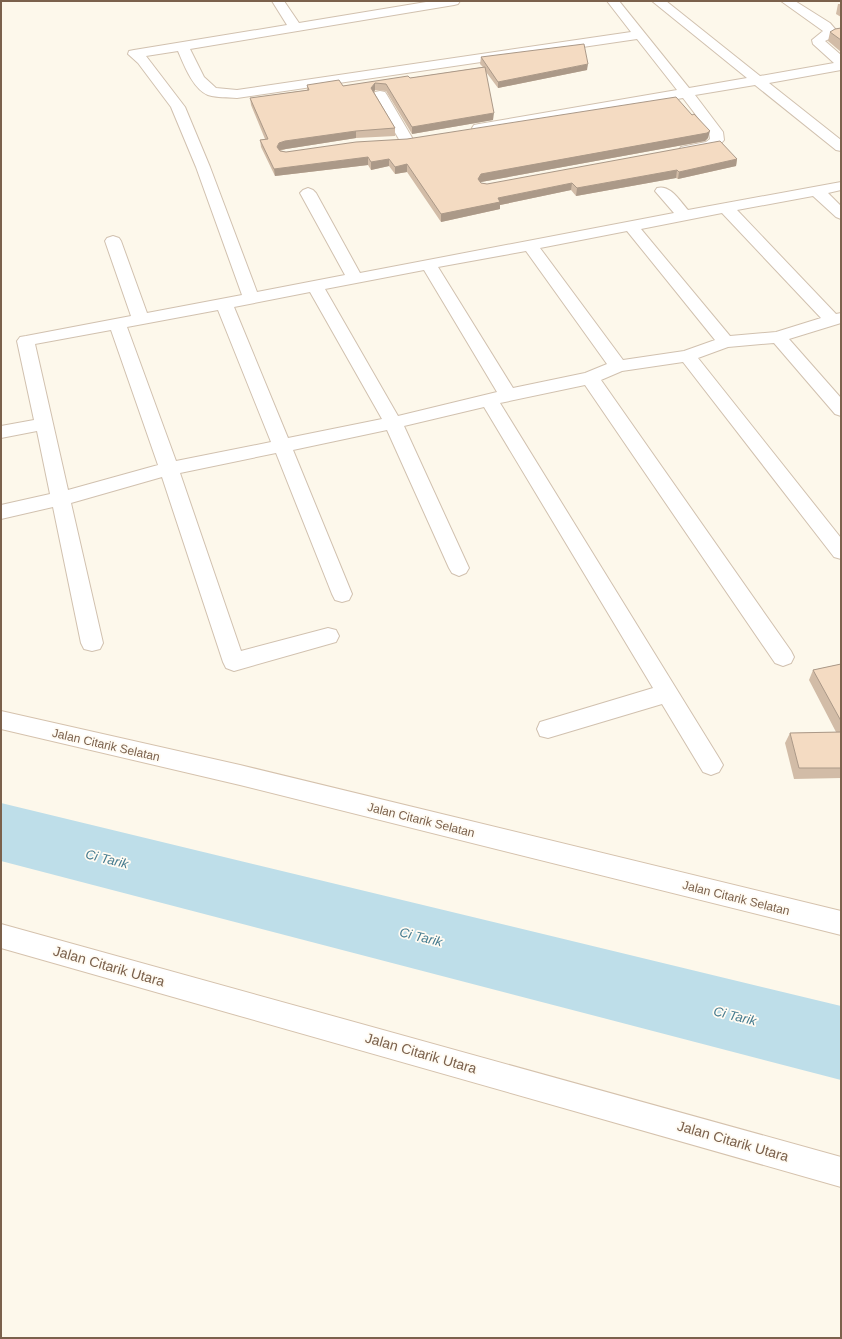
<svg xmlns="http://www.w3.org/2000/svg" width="842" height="1339" font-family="Arial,sans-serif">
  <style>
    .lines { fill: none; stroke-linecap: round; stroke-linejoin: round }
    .river { fill: #bedee9; fill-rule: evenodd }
    .street-casing { stroke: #d1c1af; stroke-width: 2 }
    .secondary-casing { stroke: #d5c2ad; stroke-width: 2 }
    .street { fill: #fff; fill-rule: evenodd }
    .secondary { fill: #fff; fill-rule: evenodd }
    .wall { fill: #d2bca7 }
    .shaded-wall { fill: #ab9988 }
    .building { fill: #f4dbc2; stroke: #ab9988 }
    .labels { text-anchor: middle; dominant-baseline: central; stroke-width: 3.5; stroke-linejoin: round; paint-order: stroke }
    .street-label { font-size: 12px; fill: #7b614c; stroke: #fffbf3 }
    .water-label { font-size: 13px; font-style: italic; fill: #447a8e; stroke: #fffbf3 }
    .near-street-label { font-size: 14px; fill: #7b614c; stroke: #fffbf3 }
  </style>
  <rect width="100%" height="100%" fill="#fdf8eb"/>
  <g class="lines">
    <!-- river -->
    <path class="river" d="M1,803L841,1006V1080L1,861Z"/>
    <!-- street casing -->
    <g class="street-casing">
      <g id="street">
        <path d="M272,1H284L299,23L432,1H460L458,4L454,5L190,49L204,77L216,88L237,90L631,32L607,1H619L689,88L747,78L652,1H666L760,76L834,63L813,44L812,40L823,31L781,1H795L830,23L836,30L831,38L825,41L841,55V70L769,83L841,140V151L836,150L755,85L695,95L723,132L724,140C717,150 692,156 681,153L679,150L681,147L706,142L710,139L709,132L683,98L479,132L474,131L472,128L474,125L479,124L677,90L637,39L237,98C227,97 218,98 208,95C193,89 184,65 178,51L146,56L185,107L210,167L257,292L345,275L300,193L303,190L308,188L313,190L316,193L360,273L674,213L655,191L657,188C670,184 680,201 688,210L841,182V190L828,193L841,206V219L836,217L813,196L737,210L836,314L841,313V323L789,339L841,398V416L835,414L774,343L728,347L698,358L841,538V559L834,557L683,362L622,371L601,380L791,651L794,657L791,663L783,666L775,663L585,385L500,403L719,758L723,765L719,772L711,775L703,772L662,704L548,738L540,736L537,729L540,722L653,688L484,407L404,426L469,568L466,573L459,576L452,573L449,568L387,430L293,450L352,594L349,600L342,602L335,600L332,594L276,453L180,473L241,651L328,628L336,630L339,636L336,642L234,671L226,668L223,662L162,477L71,503L103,643L100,649L92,651L84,649L81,643L53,507L1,519V505L50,494L37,431L1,438V426L34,420L17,341L20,337L26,336L131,316L105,241L107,238L113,236L119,238L121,241L147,313L242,295L196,167L171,107L138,63L128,54L129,51L134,50L287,25ZM722,213L821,318L776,332L730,336L641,229ZM627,231L715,340L684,351L623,360L540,248ZM526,251L607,364L585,373L513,388L438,267ZM424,270L497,392L398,416L325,289ZM310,292L382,419L288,438L234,307ZM218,310L271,442L176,461L127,327ZM111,330L158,465L68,490L35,344Z"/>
        <path d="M380,91L385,92L387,95L414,141L412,144L407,145L402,144L400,141L373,95L375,92Z"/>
      </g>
    </g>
    <!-- secondary casing -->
    <g class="secondary-casing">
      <g id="secondary">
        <path d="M1,711L240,765L841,911V935L240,785L1,729Z"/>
        <path d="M1,924L841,1157V1187L1,948Z"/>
      </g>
    </g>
    <!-- street -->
    <use href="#street" class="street"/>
    <!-- secondary -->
    <use href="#secondary" class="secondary"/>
  </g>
  <!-- wall -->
  <g class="wall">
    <path d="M838,4H841V17L836,14Z"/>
    <path d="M841,28V52L828,41L830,32Z"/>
    <path d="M481,57L587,70L498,88L486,72L493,120L412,134L386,91L375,90L374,92L395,128V136L356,138L286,149L280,151L286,152L708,138L705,141L481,182H480L481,183L487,184L737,159L736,166L678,179L676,178L576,196L571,190L500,205V209L441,222L407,172L395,174L389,166L371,170L368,165L275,176L261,147L260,140L265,139L251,105L250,98L307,90V85L343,86L410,78L483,67L480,64Z"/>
    <path d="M841,664V778L794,779L785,743L790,733L836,732L809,680L813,670Z"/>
  </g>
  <!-- shaded-wall -->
  <g class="shaded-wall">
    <path d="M588,64L587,70L498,88V82Z"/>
    <path d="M375,83V90L372,96L371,88Z"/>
    <path d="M494,113L493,120L412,134V127Z"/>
    <path d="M356,131V138L286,149L280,150L278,155L277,147L279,143L285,141Z"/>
    <path d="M710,131L708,138L705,141L481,182L478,187V179L481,174Z"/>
    <path d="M368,157V165L275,176L274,169Z"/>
    <path d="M389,159V166L371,170V162Z"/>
    <path d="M737,159L736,166L678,179L679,172Z"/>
    <path d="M407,164V172L395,174V167Z"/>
    <path d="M677,170L676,178L576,196L577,188Z"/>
    <path d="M572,183L571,190L500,205V209L441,222V214L498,198Z"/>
  </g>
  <!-- building -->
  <g class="building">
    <path d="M841,28V40L830,32L835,29Z"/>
    <path d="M584,44L588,64L498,82L481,57Z"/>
    <path d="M485,67L494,113L412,127L386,84L375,83L371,88L395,128L356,131L285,141L279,143L277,147L280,151L286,152L356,142L407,139L676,97L692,115L694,114L710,131L707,133L481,174L478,179L481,183L487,184L720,141L737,159L679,172L677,170L577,188L572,183L498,198L500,202L441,214L407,164L395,167L389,159L371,162L368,157L274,169L260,140L268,139L250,98L309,90L307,85L339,80L343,86L408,76L410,78Z"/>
    <path d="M841,664V721L813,670Z"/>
    <path d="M841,732V768H799L790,733Z"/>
  </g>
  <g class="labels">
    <!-- street labels -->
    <g class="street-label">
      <text transform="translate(106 745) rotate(13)">Jalan Citarik Selatan</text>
      <text transform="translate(421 820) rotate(14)">Jalan Citarik Selatan</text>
      <text transform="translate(736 898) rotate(14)">Jalan Citarik Selatan</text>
    </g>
    <!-- water labels -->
    <g class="water-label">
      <text transform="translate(107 859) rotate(14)">Ci Tarik</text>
      <text transform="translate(421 937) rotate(14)">Ci Tarik</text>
      <text transform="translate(735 1016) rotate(14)">Ci Tarik</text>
    </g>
    <!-- near-street labels -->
    <g class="near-street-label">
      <text transform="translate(109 966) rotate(16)">Jalan Citarik Utara</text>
      <text transform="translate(421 1053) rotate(16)">Jalan Citarik Utara</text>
      <text transform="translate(733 1141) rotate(16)">Jalan Citarik Utara</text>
    </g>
  </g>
  <!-- border -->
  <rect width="842" height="1339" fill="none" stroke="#7b614c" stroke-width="4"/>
</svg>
